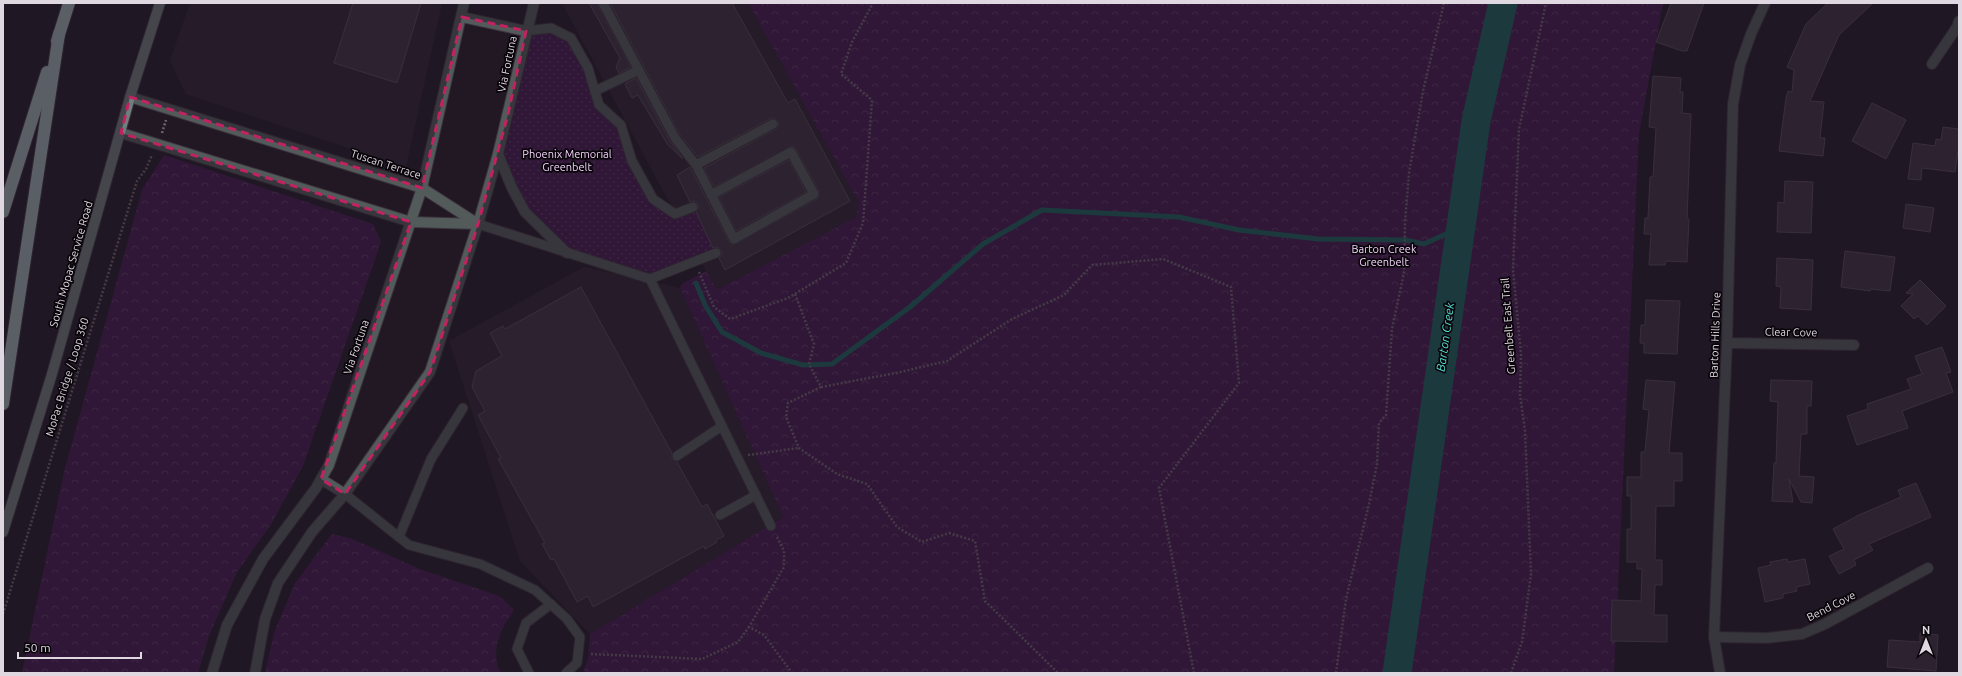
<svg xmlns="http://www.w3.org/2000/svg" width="1962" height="676" font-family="Ubuntu,sans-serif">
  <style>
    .built { fill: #2d2030 }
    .grass { fill: url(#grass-dots) }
    .forest { fill: url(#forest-crowns) }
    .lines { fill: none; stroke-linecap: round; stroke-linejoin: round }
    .stream { stroke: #17625c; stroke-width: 5 }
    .river { stroke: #17625c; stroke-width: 29 }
    .building { fill: #3d323f; stroke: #564c59 }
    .service-casing { stroke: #3c333e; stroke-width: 11 }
    .minor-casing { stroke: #3c333e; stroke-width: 12 }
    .tertiary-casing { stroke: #3c333e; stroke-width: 12 }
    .secondary-casing { stroke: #3c333e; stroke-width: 12 }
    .motorway-casing { stroke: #3c333e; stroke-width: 14 }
    .path { stroke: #6f6671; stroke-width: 2.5; stroke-dasharray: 2 2; stroke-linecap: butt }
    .service { stroke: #525b5a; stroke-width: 9 }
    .minor { stroke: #525b5a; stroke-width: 10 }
    .tertiary { stroke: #525b5a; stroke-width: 10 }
    .secondary { stroke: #707f7d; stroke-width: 10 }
    .motorway { stroke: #9db5b1; stroke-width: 12 }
    .marked { fill: none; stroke: #c32262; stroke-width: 3; stroke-dasharray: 8 5; stroke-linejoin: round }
    .labels { text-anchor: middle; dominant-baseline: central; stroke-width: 3.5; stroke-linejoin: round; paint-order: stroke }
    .street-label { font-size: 11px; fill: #dfd8e0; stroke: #09050a }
    .park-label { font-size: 11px; fill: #f0d2f8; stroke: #09050a }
    .water-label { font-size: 12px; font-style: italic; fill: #54ddd0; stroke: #09050a }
  </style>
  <defs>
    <pattern id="grass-dots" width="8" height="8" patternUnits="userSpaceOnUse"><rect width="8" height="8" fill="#44174e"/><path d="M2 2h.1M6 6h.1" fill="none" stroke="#5f3867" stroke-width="1.8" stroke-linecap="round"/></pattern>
    <pattern id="forest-crowns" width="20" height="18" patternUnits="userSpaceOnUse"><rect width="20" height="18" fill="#44174e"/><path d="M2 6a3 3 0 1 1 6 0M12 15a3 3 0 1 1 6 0" fill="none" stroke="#5f3867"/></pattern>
  </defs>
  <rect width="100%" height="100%" fill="#211824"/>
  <!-- built -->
  <g class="built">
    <path d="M190,3H442L406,167L186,94L170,61Z"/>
    <path d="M562,3H748L859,203L856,217L717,291Z"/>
    <path d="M584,267L680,288L783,517L590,634L520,561L449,341Z"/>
  </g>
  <!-- grass -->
  <path class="grass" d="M551,28L571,38L599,105L621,125L653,199L675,214L693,207L716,253L650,279L567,253L525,212L498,154L526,31Z"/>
  <!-- forest -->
  <g class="forest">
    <path d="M748,3H1663L1639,133L1614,673H583L588,659L590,634L783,517L680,288L682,284L706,271L717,290L856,217L859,203Z"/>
    <path d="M164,155L373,224L381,242L303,466L270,526L237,572L209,636L198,673H22L64,472L142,190Z"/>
    <path d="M332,534L352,539L420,569L499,596L514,610C501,628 489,652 501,673H265L274,633L295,583Z"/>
  </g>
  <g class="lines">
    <!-- stream -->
    <path class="stream" d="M696,283L705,305L722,332L761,353L803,365L832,364L910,307L983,244L1042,210L1179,217L1239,230L1318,239L1405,240L1424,244L1461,227"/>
    <!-- river -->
    <path class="river" d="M1397,673L1476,121L1503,3"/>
  </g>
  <!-- building -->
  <g class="building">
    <path d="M353,3H421L397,83L334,63Z"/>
    <path d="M589,3H597L631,67L619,73L616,67L620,58Z"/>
    <path d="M610,3H732L788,103L795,99L850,201L725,270L719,258L722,254L721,250L717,247L713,248L696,212L699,208L698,204L694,201L690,202L677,175L690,167L729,242L733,245L817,199L819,197V191L796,149L792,146L714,187L704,168L776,129L779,125L778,121L774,118L770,119L698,157L680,135Z"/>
    <path d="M1671,3H1704L1687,51H1682L1656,42Z"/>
    <path d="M1828,3H1873L1839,35L1810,101L1824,102L1820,138H1825L1823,156L1779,151L1786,98L1788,91L1792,92L1794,70L1787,67L1806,24Z"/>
    <path d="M1653,76L1681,78L1680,92H1683L1682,113L1691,114L1687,219H1689L1687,262L1666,261L1665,265H1649L1651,234H1644L1645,218H1648L1650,177H1653L1656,128L1649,127Z"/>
    <path d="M636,78L670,141L683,159L668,145L638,95L632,98L625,84Z"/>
    <path d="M1872,103L1906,120L1886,159L1852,141Z"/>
    <path d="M1943,127L1959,129V145L1955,172L1922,168L1921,180L1908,179L1913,143L1935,146L1936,139L1941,140Z"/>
    <path d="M789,160L806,192L736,231L719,197Z"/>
    <path d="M1785,181L1813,182L1811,233L1777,232L1778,202L1784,203Z"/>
    <path d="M1906,204L1934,208L1930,232L1903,228Z"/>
    <path d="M1845,251L1895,257L1890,291L1871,289L1870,291L1841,287Z"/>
    <path d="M1777,258L1813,260L1811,310L1780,308L1781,287L1776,286Z"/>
    <path d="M1920,280L1946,306L1927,325L1918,316L1914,319L1901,306L1913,294L1906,293Z"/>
    <path d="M581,287L672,453V459L677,462L702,507L707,504L724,536L716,540L717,542L705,549L704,546L593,607L588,596L577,602L554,559L551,560L542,544L545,543L498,459L501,458L478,415L485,411L472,387L476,371L502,356L490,333L503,326L505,329Z"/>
    <path d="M1646,300L1680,301L1677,354L1644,353V343H1640L1641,325H1645Z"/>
    <path d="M1942,347L1951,372L1946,373L1953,392L1902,411L1908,428L1857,445L1847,416L1868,409L1867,404L1911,389L1907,379L1922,374L1915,356Z"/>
    <path d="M1646,380L1675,382L1669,453H1682V481H1674V506H1656L1655,560H1662V585H1655L1654,615H1667V642L1611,641L1612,600L1641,601L1642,569H1637V562H1627V529H1631V496H1627V477H1641V452H1645L1649,410L1643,409Z"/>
    <path d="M1771,380L1812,381L1811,406H1807V434H1801L1799,476L1814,477L1812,503L1801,502L1789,479L1793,502L1772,501L1774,463H1776L1778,402L1770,401Z"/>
    <path d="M1916,483L1931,517L1869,544L1873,550L1854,560L1856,565L1839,574L1829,556L1844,549L1833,529L1859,515L1901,497L1898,490Z"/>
    <path d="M1787,559L1788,562L1805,559L1810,584L1796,587L1797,591L1783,594V598L1765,602L1758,568L1771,565L1770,562Z"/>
    <path d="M1920,633L1938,635L1936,671L1887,667L1889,640L1920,642Z"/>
  </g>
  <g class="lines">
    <!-- service casing -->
    <g class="service-casing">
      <g id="service">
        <path d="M603,3L675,138L696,165L773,124"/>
        <path d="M526,31L551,28L571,38L588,68L599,105L621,125L632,161L653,199L675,214L693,207"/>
        <path d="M595,91L639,70"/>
        <path d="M696,165L734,239L814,194L791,152L711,195"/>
        <path d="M478,224L650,279L716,253"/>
        <path d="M650,279L771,526"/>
        <path d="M677,456L722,426"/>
        <path d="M345,494L409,545L480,564L535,590L567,619L580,637L577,663L566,673"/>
        <path d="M720,515L756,495"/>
        <path d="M399,537L431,459L463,408"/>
        <path d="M529,673L517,649L526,623L551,604"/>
      </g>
    </g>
    <!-- minor casing -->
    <g class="minor-casing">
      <g id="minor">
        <path d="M462,17L526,31"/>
        <path d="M1932,64L1957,27L1959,21"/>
        <path d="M130,97L422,188L478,224"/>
        <path d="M121,133L411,222L478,224"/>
        <path d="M498,154L512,188L525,212L567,253"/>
        <path d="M1727,343L1854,345"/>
        <path d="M321,479L345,494"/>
        <path d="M1714,637L1767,638L1802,634L1825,624L1928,568"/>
        <path d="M212,673L227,625L263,559L316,488L329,465L422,188L464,3"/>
        <path d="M255,673L265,619L278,583L312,532L345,494L430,372L478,224L498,154L534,3"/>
      </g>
    </g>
    <!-- tertiary casing -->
    <g class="tertiary-casing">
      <path id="tertiary" d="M1720,673L1714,637L1727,343L1733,104L1740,65L1751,34L1765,3"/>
    </g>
    <!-- secondary casing -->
    <g class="secondary-casing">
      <path id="secondary" d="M3,532L52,374L130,97L160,3"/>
    </g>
    <!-- motorway casing -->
    <g class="motorway-casing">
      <g id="motorway">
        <path d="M57,41L69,3"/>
        <path d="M3,212L47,72"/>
        <path d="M3,404L59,34"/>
      </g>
    </g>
    <!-- path -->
    <g class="path">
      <path d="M162,133L166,120"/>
      <path d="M699,272L714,307L730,319L788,298L846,263L863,223L872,100L841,74L852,42L873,3"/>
      <path d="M795,294L814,344L809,364L821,387L788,403L786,417L799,448L837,474L867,484L897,527L922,542L949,533L975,541L985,601L1058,673"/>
      <path d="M821,387L896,373L947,361L1012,319L1064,295L1092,265L1163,259L1231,287L1239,383L1159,488L1194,673"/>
      <path d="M748,455L799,448"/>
      <path d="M777,537L784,551V567L749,627L764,635L792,673"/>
      <path d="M3,614L137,181L146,169L152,155"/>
      <path d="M591,654L702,659L738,642L749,627"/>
      <path d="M1336,673L1346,599L1369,504L1377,464L1379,423L1386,415L1392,329L1404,273L1405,222L1409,173L1423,91L1444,3"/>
      <path d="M1511,673L1522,642L1531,574L1525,431L1520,395L1521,355L1513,270L1519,129L1546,3"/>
    </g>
    <!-- service -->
    <use href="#service" class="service"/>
    <!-- minor -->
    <use href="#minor" class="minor"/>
    <!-- tertiary -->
    <use href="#tertiary" class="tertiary"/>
    <!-- secondary -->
    <use href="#secondary" class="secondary"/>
    <!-- motorway -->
    <use href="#motorway" class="motorway"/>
  </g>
  <!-- marked area -->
  <path d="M0 0H1962V676H0ZM462,17L526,31L508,114L478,224L430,372L345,494L321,479L411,222L121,133L130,97L422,188Z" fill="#211824" fill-opacity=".55" fill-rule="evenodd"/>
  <path class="marked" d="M462,17L526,31L508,114L478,224L430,372L345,494L321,479L411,222L121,133L130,97L422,188Z"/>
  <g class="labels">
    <!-- street labels -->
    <g class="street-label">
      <text transform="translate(507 64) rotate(-78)">Via Fortuna</text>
      <text transform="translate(386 164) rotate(18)">Tuscan Terrace</text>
      <text transform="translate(71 264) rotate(-74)">South Mopac Service Road</text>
      <text transform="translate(1508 326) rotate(-94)">Greenbelt East Trail</text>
      <text transform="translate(1791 332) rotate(1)">Clear Cove</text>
      <text transform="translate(1715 335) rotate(-88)">Barton Hills Drive</text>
      <text transform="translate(356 347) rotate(-71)">Via Fortuna</text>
      <text transform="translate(67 377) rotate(-73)">MoPac Bridge / Loop 360</text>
      <text transform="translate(1831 606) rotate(-27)">Bend Cove</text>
    </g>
    <!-- park labels -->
    <g class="park-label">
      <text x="567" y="154">Phoenix Memorial<tspan x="567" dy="13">Greenbelt</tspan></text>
      <text x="1384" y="249">Barton Creek<tspan x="1384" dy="13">Greenbelt</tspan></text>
    </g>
    <!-- water labels -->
    <g class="water-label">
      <text transform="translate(1445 337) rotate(-82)">Barton Creek</text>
    </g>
  </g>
  <!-- border -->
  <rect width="1962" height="676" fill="none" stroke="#dfd8e0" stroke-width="8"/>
  <!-- north arrow -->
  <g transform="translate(1926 640)" stroke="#09050a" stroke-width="3" paint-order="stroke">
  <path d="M0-3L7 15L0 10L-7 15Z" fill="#dfd8e0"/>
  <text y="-6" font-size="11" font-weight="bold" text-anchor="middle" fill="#dfd8e0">N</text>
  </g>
  <!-- scale -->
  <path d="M18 652v6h123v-6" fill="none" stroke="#dfd8e0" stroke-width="2"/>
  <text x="24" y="652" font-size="12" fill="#dfd8e0" stroke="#09050a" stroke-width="3" paint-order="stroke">50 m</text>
</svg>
